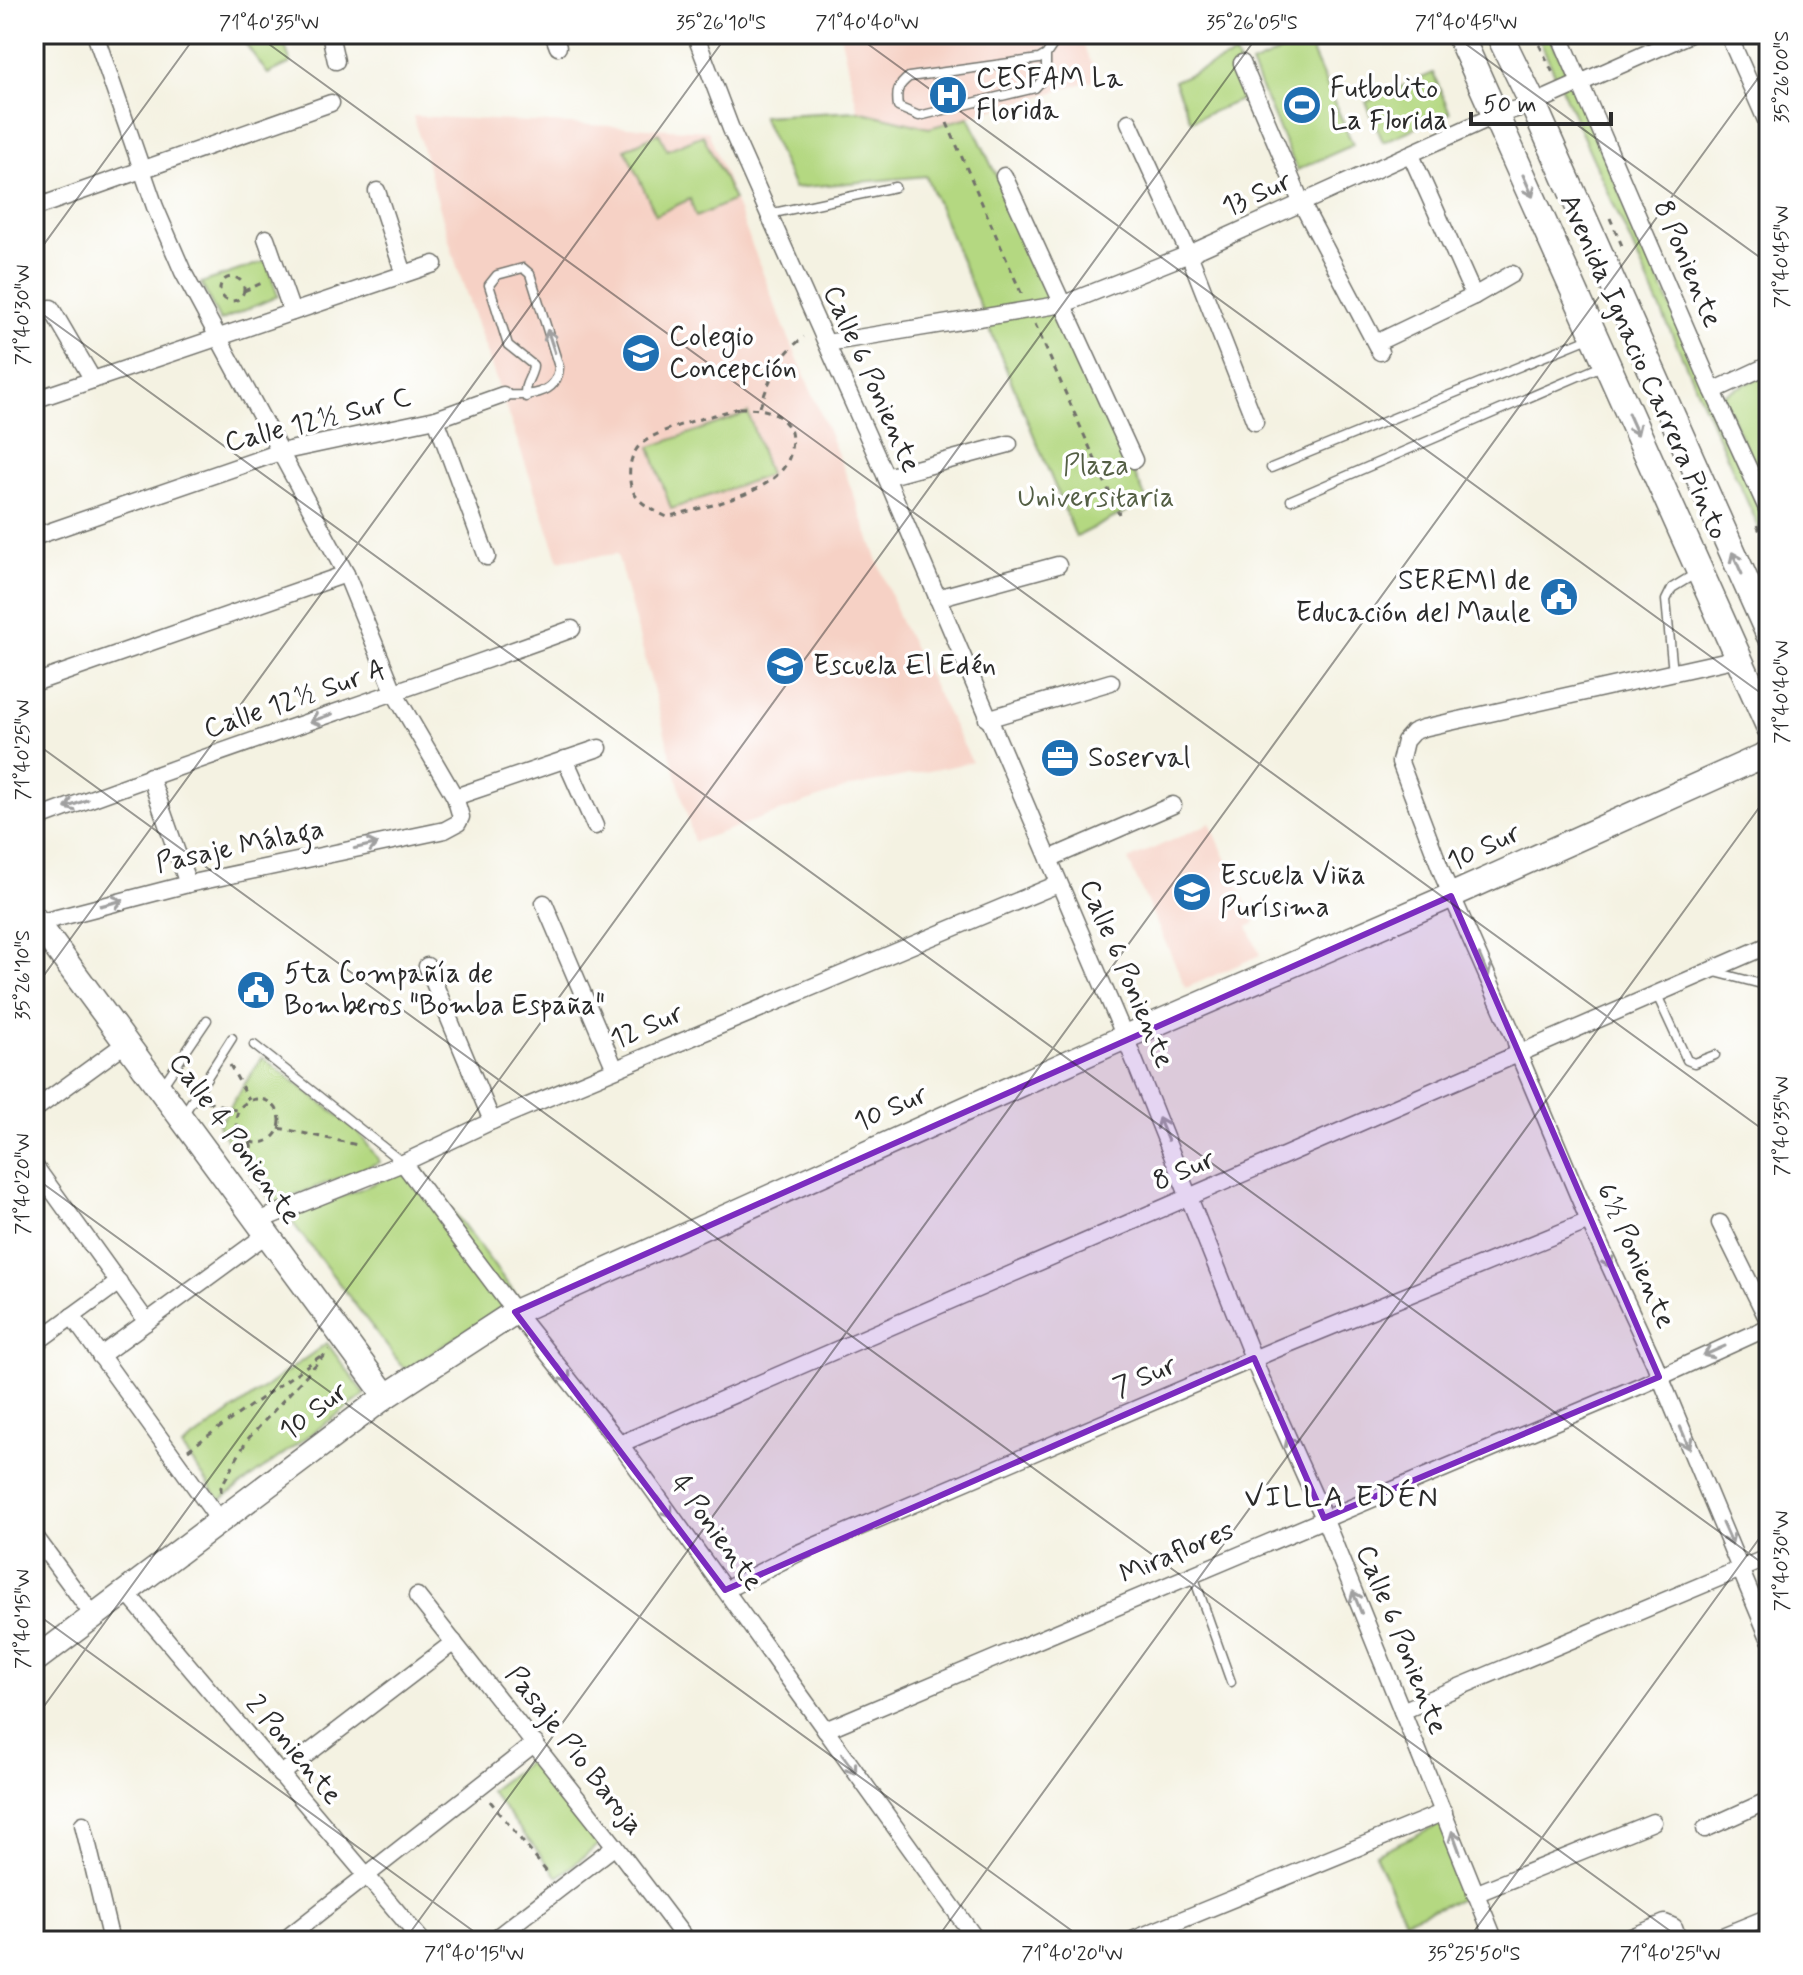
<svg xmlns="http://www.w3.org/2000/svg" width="1803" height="1975" font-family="Mynerve,sans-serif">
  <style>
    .built { fill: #f6d1c5 }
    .green { fill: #b4d881; stroke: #708256; stroke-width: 2 }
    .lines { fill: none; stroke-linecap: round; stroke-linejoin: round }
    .lane-casing { stroke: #71716b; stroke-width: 11 }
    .street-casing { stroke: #71716b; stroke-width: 19 }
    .secondary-casing { stroke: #71716b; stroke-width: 27 }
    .primary-casing { stroke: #71716b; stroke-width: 29 }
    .path { stroke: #71716b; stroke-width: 3; stroke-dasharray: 6 6; stroke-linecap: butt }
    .lane { stroke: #fff; stroke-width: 8 }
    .street { stroke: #fff; stroke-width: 16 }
    .secondary { stroke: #fff; stroke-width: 24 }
    .primary { stroke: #fff; stroke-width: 26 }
    .oneway { stroke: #a0a0a0 }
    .marked { fill: #7b2cbf; fill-opacity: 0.2; stroke: #7b2cbf; stroke-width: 6; stroke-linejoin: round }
    .ticks { fill: none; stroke: #2b2b2b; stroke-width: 2; stroke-opacity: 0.45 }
    .labels { text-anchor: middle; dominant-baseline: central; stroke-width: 7; stroke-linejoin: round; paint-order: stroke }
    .poi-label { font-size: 28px; fill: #2b2b2b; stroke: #fff; text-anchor: start }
    .street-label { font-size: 28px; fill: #2b2b2b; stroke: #fff }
    .park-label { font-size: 28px; fill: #545f45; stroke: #fff }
    .neighbourhood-label { font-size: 30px; letter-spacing: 2px; fill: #2b2b2b; stroke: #fff }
    .neatline { fill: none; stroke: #2b2b2b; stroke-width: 3 }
    .ticks-label { font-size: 20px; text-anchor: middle; fill: #2b2b2b }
  </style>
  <rect width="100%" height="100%" fill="#fff"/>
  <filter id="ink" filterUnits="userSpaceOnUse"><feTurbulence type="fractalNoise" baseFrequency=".0125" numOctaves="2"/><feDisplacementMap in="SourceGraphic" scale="16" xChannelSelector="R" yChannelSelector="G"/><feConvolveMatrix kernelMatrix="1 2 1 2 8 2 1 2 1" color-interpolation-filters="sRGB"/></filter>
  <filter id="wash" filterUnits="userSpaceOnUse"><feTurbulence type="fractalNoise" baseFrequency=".006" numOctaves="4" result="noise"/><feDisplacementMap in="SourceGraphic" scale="32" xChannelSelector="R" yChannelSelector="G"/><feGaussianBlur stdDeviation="1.8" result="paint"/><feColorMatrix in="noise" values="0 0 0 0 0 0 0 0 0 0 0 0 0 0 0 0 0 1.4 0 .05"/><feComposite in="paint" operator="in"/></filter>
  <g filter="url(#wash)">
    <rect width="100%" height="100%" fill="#f4f2e2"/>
    <!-- built -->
    <g class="built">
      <path d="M840,34H1079L1098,79L929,128L858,111Z"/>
      <path d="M413,116L708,131L777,310L844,469L900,621L972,762L847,788L694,842L617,554L559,561L456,264Z"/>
      <path d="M1210,823L1255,923L1248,927L1260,955L1186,988L1128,860Z"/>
    </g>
    <!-- green -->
    <g class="green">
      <path d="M238,34H281L291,63L268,74Z"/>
      <path d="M1537,34H1549L1574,89L1769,527V550Z"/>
      <path d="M1307,40L1353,145L1297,170L1251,65Z"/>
      <path d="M1235,55L1252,95L1191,121L1174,81Z"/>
      <path d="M1433,73L1450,113L1383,142L1366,102Z"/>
      <path d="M858,111L929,128L969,117L1147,501L1076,537L926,176L794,188L762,116Z"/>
      <path d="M659,133L667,150L703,135L734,200L696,217L690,199L656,215L625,149Z"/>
      <path d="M266,261L278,296L220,321L201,283Z"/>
      <path d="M1769,373V491L1766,493L1722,395Z"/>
      <path d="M748,413L769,475L671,509L650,447Z"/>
      <path d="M262,1057L357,1130L380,1162L273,1204L218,1126Z"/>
      <path d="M419,1165L518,1298L405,1370L289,1218Z"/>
      <path d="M327,1343L365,1395L220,1500L182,1447Z"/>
      <path d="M534,1757L601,1843L558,1877L490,1791Z"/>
      <path d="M1442,1823L1472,1895L1405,1920L1375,1854Z"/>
    </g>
  </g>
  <g filter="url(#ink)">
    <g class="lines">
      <!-- lane casing -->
      <g class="lane-casing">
        <g id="lane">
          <path d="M1046,55V76L1035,88L919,116L898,107C896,92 897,86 909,77L1039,59L1046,55L1060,34"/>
          <path d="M769,214L895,187"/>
          <path d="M503,395C525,396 558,396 559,367L530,274L523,268L497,275L489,285L508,345L533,365C533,377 522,384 526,397"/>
          <path d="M1271,468L1589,338"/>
          <path d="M1291,500L1602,366"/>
          <path d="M1673,673L1666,600L1672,588L1695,574"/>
          <path d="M1715,972L1769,986"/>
          <path d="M1657,995L1687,1060L1694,1063L1715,1055"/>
          <path d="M254,1045L403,1163"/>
          <path d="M163,1085L207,1020"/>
          <path d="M183,1115L232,1038"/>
          <path d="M1193,1575L1231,1682"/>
        </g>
      </g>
      <!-- street casing -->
      <g class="street-casing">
        <g id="street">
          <path d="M330,34L336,61"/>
          <path d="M553,34L558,47"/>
          <path d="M695,34L731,129L886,477L1125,1037L1261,1378L1324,1518L1495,1941"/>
          <path d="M1559,34L1713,391L1769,513"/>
          <path d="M1728,34L1769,127"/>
          <path d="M1242,63L1302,204L1380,352"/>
          <path d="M1129,122L1189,254L1255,422"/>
          <path d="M1411,155L1474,296"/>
          <path d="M1004,176L1134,460"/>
          <path d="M377,191L404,274"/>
          <path d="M34,208L331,103"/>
          <path d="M266,238L292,312"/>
          <path d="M51,308L93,380"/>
          <path d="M827,343L1064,304L1189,254L1496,115L1533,104L1690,34"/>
          <path d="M1376,343L1474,296L1512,274"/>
          <path d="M1713,391L1769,365"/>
          <path d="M34,400L434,264"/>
          <path d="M436,419L487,557"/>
          <path d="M886,477L1009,444"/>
          <path d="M34,537L280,452L436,419L503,395"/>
          <path d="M937,598L1058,565"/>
          <path d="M1738,658L1423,728L1413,732L1405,741L1400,762L1444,878L1515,1039L1519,1055L1589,1221L1654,1362L1769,1638"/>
          <path d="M34,683L346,574"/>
          <path d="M987,719L1111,682"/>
          <path d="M565,759L595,826"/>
          <path d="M150,776L188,884"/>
          <path d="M455,797L599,748"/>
          <path d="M34,820C212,752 393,695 572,629"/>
          <path d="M1049,859L1173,805"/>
          <path d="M544,903L615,1069"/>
          <path d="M34,924L188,884L445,830L458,823L461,817L455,797L395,694L346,574L183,272L155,207L95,34"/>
          <path d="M427,966L492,1121"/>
          <path d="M34,1110L126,1043"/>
          <path d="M403,1163L515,1312L620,1444L977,1941"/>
          <path d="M34,1165L147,1322"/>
          <path d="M258,1221L403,1163L492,1121L1058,884"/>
          <path d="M1720,1223L1769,1322"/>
          <path d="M72,1316L219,1520"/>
          <path d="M34,1344L119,1282"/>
          <path d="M100,1356L267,1234"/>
          <path d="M620,1444L1769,945"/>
          <path d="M34,1535L93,1615"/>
          <path d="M725,1590L796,1554L1286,1345L1589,1221"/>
          <path d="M126,1592L422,1941"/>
          <path d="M417,1596L615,1846L687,1941"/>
          <path d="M1402,1711L1769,1557"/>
          <path d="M825,1730L1642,1385L1769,1327"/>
          <path d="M280,1775L454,1642"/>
          <path d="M83,1824L111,1941"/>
          <path d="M1705,1829L1769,1800"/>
          <path d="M1475,1894L1653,1822"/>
          <path d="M283,1941L535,1743"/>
          <path d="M492,1941L615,1846"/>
          <path d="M1130,1941L1444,1812"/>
          <path d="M1622,1941L1665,1923L1674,1927L1679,1941"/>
          <path d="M1710,1941L1769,1917"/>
        </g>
      </g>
      <!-- secondary casing -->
      <g class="secondary-casing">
        <g id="secondary">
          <path d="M34,918L386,1396"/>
          <path d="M34,1661L386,1396L515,1312L1125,1037L1439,901L1769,753"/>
        </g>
      </g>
      <!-- primary casing -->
      <g class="primary-casing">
        <g id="primary">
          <path d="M1459,34L1769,726"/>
          <path d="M1499,34L1533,104L1769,634"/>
        </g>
      </g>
      <!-- path -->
      <g class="path">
        <path d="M1534,34L1555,77"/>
        <path d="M947,123L1022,295"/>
        <path d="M1610,218L1623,248"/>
        <circle cx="232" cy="289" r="12"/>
        <path d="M244,291L262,283"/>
        <path d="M1035,324L1119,514"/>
        <path d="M760,407C770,378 779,355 804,337"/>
        <path d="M739,408C759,408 776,409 788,426C793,433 792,441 791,450C785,494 704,506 667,517C651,509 631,500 630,480C629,469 630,459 636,450C649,429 714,416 739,408Z"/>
        <path d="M1757,525L1769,552"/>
        <path d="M230,1065L249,1100"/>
        <circle cx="258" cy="1121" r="22"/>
        <path d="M207,1101L238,1111"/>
        <path d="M279,1128L358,1145"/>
        <path d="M250,1142L265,1196"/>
        <path d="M188,1450L322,1355"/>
        <path d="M221,1492V1487L247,1440L329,1350"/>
        <path d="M490,1801L550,1876"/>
      </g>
      <!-- lane -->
      <use href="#lane" class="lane"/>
      <!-- street -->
      <use href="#street" class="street"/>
      <!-- secondary -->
      <use href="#secondary" class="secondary"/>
      <!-- primary -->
      <use href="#primary" class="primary"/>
    </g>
    <!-- one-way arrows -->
    <defs><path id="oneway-shaft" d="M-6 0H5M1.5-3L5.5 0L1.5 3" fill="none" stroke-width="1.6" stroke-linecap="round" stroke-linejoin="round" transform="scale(2)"/></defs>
    <g class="oneway">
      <use href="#oneway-shaft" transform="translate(1528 186) rotate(66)"/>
      <use href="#oneway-shaft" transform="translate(551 341) rotate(-108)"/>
      <use href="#oneway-shaft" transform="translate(1633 424) rotate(66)"/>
      <use href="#oneway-shaft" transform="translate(1737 563) rotate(-114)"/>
      <use href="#oneway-shaft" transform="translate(321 718) rotate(161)"/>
      <use href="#oneway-shaft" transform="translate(76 804) rotate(159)"/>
      <use href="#oneway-shaft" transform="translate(366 846) rotate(-12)"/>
      <use href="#oneway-shaft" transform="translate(112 903) rotate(-14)"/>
      <use href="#oneway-shaft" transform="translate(1484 966) rotate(67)"/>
      <use href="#oneway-shaft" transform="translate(1163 1129) rotate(-112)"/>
      <use href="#oneway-shaft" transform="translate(1606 1257) rotate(65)"/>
      <use href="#oneway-shaft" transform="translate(1714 1351) rotate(156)"/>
      <use href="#oneway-shaft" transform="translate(563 1373) rotate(52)"/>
      <use href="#oneway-shaft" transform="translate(1685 1438) rotate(67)"/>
      <use href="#oneway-shaft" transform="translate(1292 1447) rotate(-114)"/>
      <use href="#oneway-shaft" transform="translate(665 1507) rotate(54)"/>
      <use href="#oneway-shaft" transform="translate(1727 1534) rotate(66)"/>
      <use href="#oneway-shaft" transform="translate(1357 1602) rotate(-112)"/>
      <use href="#oneway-shaft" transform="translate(849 1764) rotate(54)"/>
      <use href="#oneway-shaft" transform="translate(1456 1842) rotate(-110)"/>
    </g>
  </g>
  <!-- marked area -->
  <path class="marked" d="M1451,896L1659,1377L1324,1518L1254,1358L725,1590L515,1312Z"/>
  <!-- ticks -->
  <path class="ticks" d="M255,34L1769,1134M854,34L1769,699M1452,34L1769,264M34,258L197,34M34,308L1769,1568M34,742L1684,1941M34,989L728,34M34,1177L1086,1941M34,1612L487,1941M34,1720L1259,34M404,1941L1769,63M935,1941L1769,794M1467,1941L1769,1525"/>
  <!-- icons -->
  <defs>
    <g id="hospital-disc" transform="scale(2)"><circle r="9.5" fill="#1f6fb2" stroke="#fff"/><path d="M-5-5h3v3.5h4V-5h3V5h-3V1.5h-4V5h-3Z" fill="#fff"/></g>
    <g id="stadium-disc" transform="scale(2)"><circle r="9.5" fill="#1f6fb2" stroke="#fff"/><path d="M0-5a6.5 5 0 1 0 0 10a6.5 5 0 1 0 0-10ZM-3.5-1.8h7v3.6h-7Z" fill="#fff"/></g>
    <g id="school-disc" transform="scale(2)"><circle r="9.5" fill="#1f6fb2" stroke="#fff"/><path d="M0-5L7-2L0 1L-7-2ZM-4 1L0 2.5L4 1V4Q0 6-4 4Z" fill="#fff"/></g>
    <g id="civic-disc" transform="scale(2)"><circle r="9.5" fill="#1f6fb2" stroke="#fff"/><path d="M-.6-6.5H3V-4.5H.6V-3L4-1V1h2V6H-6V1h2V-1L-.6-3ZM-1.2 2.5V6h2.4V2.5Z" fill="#fff"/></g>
    <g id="office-disc" transform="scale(2)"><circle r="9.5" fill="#1f6fb2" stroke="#fff"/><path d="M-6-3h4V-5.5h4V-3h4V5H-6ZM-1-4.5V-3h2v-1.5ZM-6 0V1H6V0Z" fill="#fff"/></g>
  </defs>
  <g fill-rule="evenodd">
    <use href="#hospital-disc" x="948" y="95"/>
    <use href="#stadium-disc" x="1302" y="105"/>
    <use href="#school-disc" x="641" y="353"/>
    <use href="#civic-disc" x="1559" y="597"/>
    <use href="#school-disc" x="785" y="666"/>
    <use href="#office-disc" x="1060" y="758"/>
    <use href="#school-disc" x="1192" y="892"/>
    <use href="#civic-disc" x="256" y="990"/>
  </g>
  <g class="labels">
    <!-- poi labels -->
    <g class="poi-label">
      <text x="976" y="79">CESFAM La<tspan x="976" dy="32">Florida</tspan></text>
      <text x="1330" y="89">Futbolito<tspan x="1330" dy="32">La Florida</tspan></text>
      <text x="669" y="337">Colegio<tspan x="669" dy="32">Concepción</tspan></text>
      <text x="1531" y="581" text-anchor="end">SEREMI de<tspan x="1531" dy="32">Educación del Maule</tspan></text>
      <text x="813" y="666">Escuela El Edén</text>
      <text x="1088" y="758">Soserval</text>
      <text x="1220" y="876">Escuela Viña<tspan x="1220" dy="32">Purísima</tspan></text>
      <text x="284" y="974">5ta Compañía de<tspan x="284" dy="32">Bomberos "Bomba España"</tspan></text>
    </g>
    <!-- street labels -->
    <g class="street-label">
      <text transform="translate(1257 195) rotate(-24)">13 Sur</text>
      <text transform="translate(1687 264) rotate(67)">8 Poniente</text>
      <text transform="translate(1643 367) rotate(66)">Avenida Ignacio Carrera Pinto</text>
      <text transform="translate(871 379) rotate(66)">Calle 6 Poniente</text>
      <text transform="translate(318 421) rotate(-14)">Calle 12½ Sur C</text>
      <text transform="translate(295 700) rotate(-19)">Calle 12½ Sur A</text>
      <text transform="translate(240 847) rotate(-12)">Pasaje Málaga</text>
      <text transform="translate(1484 848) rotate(-25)">10 Sur</text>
      <text transform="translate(1126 974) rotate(67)">Calle 6 Poniente</text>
      <text transform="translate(647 1027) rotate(-23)">12 Sur</text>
      <text transform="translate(891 1109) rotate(-24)">10 Sur</text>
      <text transform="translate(234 1139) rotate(54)">Calle 4 Poniente</text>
      <text transform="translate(1184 1171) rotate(-23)">8 Sur</text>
      <text transform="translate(1635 1256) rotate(66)">6½ Poniente</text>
      <text transform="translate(1145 1377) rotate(-23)">7 Sur</text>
      <text transform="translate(314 1412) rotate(-37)">10 Sur</text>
      <text transform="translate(716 1533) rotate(54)">4 Poniente</text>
      <text transform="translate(1177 1553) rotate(-23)">Miraflores</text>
      <text transform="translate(1401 1640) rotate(68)">Calle 6 Poniente</text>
      <text transform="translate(293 1750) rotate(50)">2 Poniente</text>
      <text transform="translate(574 1751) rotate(52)">Pasaje Pío Baroja</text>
    </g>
    <!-- park labels -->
    <g class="park-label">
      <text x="1096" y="466">Plaza<tspan x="1096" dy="32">Universitaria</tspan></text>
    </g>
    <!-- neighbourhood labels -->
    <g class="neighbourhood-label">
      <text x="1342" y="1497">VILLA EDÉN</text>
    </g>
  </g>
  <!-- margin -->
  <rect width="1803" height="1975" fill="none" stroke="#fff" stroke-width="88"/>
  <!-- scale -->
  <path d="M1471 112v12h140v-12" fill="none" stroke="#2b2b2b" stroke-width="4"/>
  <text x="1483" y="112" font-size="24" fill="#2b2b2b" stroke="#ffffff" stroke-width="6" paint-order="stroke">50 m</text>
  <rect x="44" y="44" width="1715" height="1887" class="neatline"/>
  <g class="ticks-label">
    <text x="269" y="29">71°40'35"W</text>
    <text x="721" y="29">35°26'10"S</text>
    <text x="867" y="29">71°40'40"W</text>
    <text x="1252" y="29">35°26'05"S</text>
    <text x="1466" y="29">71°40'45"W</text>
    <text transform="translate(1781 77) rotate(-90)" y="7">35°26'00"S</text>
    <text transform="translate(1781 257) rotate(-90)" y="7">71°40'45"W</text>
    <text transform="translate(22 315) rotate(-90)" y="7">71°40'30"W</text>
    <text transform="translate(1781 692) rotate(-90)" y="7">71°40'40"W</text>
    <text transform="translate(22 750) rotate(-90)" y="7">71°40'25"W</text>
    <text transform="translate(22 975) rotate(-90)" y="7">35°26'10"S</text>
    <text transform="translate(1781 1126) rotate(-90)" y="7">71°40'35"W</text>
    <text transform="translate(22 1184) rotate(-90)" y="7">71°40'20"W</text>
    <text transform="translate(1781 1561) rotate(-90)" y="7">71°40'30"W</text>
    <text transform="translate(22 1619) rotate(-90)" y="7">71°40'15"W</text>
    <text x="474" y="1960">71°40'15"W</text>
    <text x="1072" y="1960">71°40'20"W</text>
    <text x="1474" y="1960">35°25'50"S</text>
    <text x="1670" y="1960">71°40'25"W</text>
  </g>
</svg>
